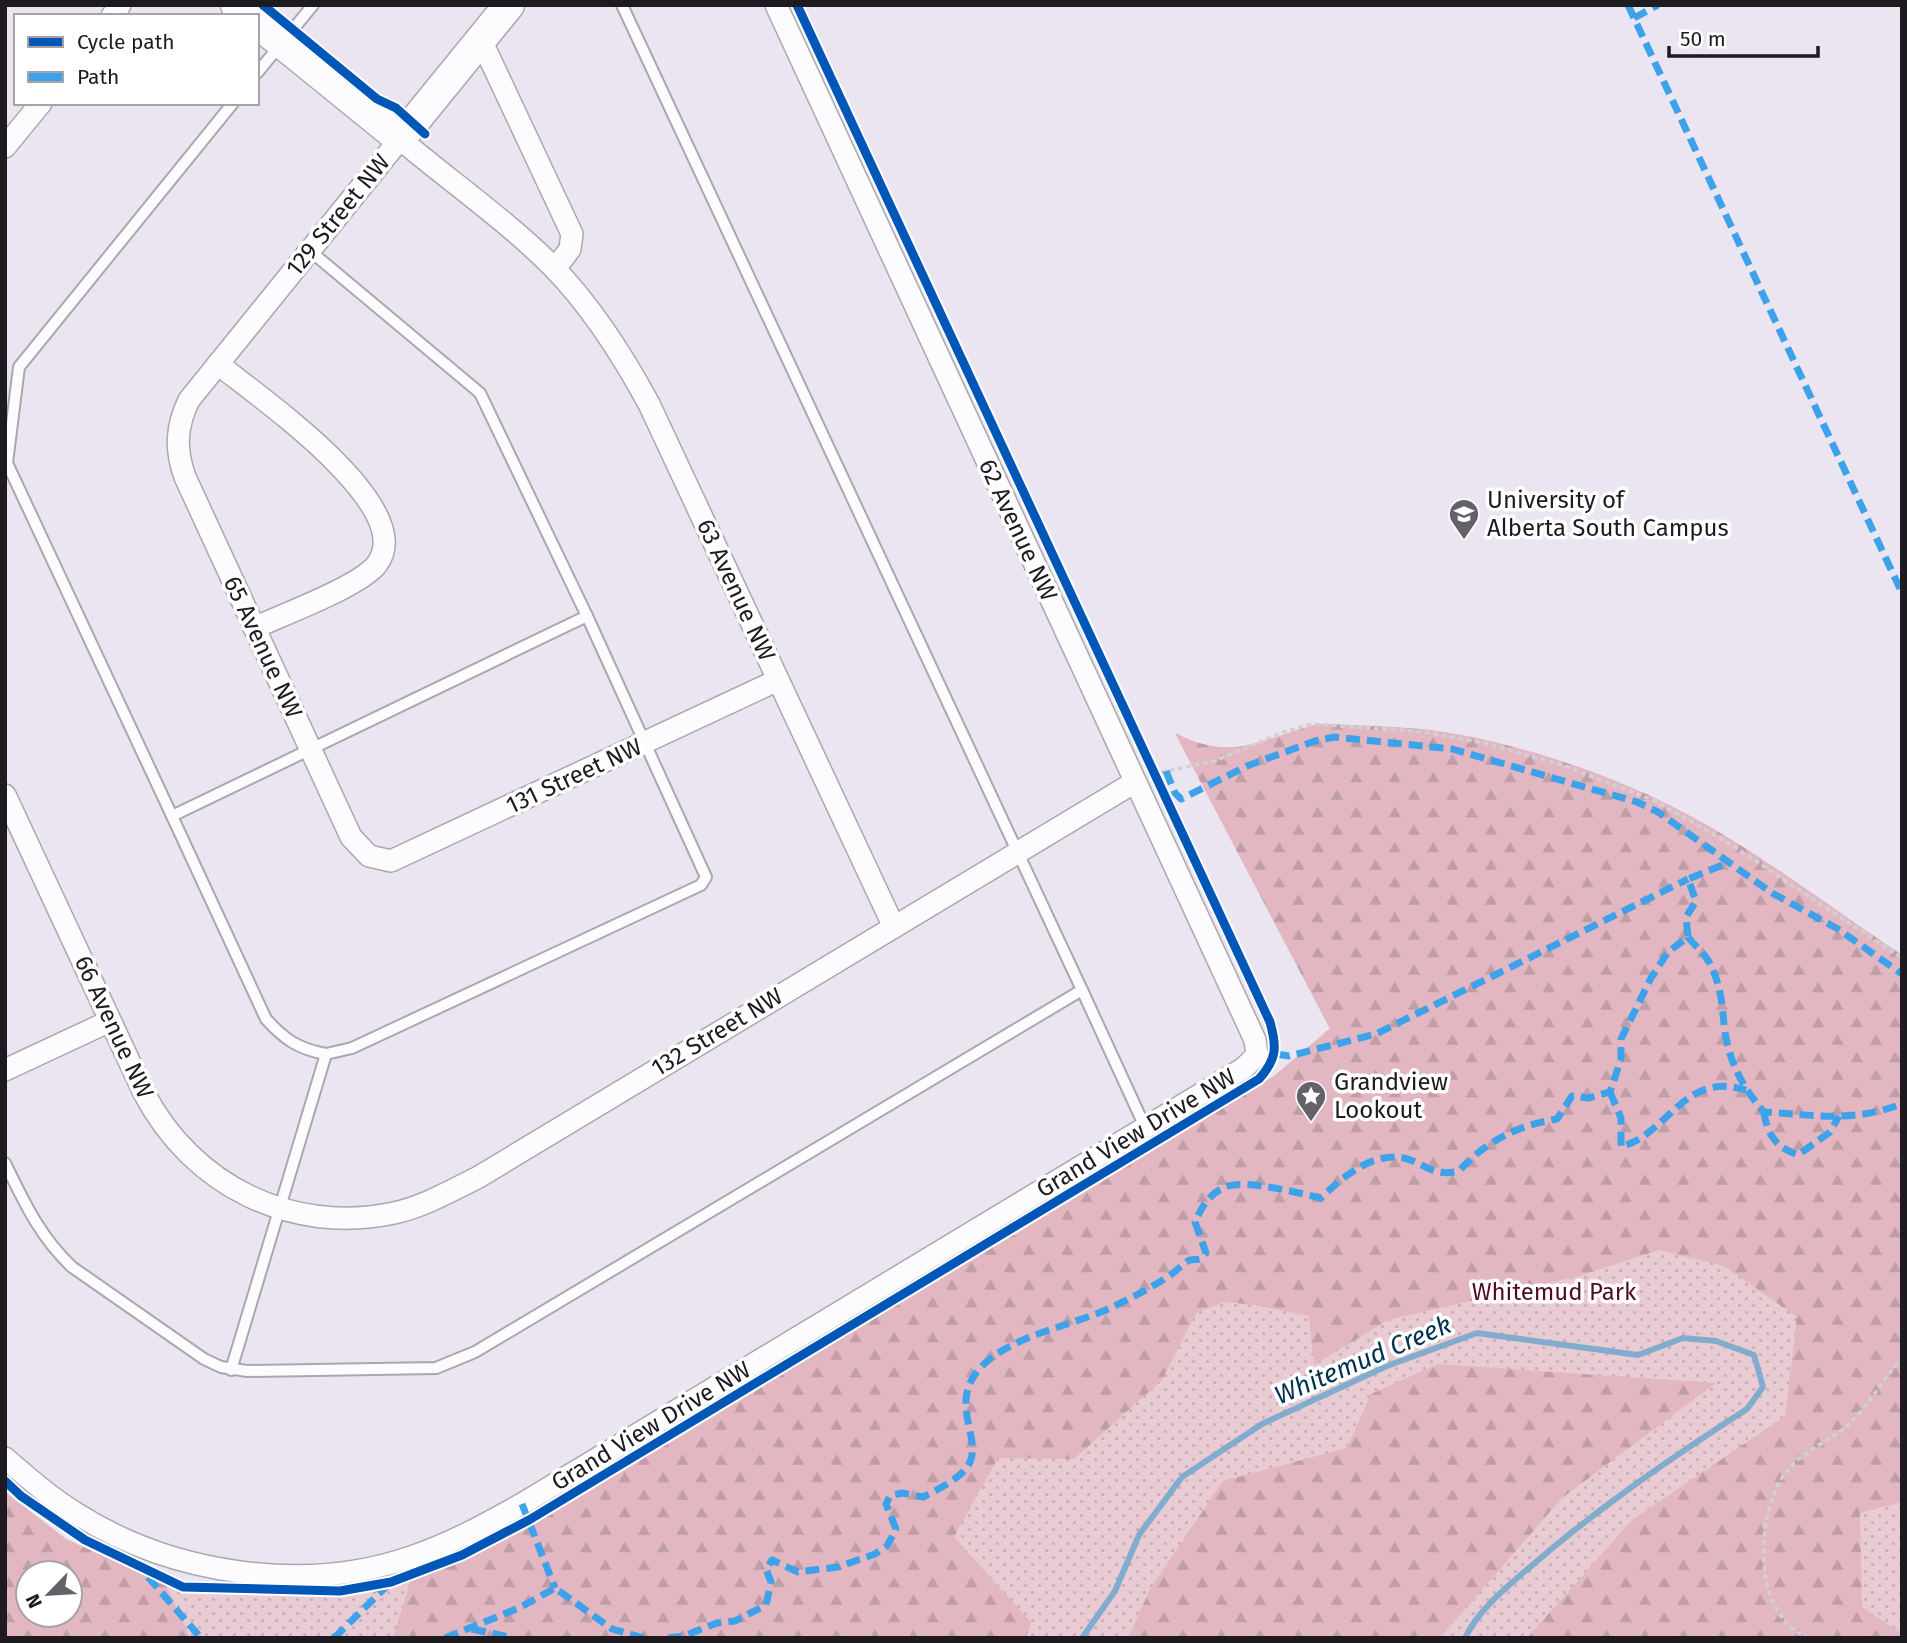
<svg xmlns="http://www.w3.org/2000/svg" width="1907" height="1643" font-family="'Fira Sans',sans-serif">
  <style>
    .grass { fill: url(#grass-dots); fill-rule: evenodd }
    .forest { fill: url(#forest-firs); fill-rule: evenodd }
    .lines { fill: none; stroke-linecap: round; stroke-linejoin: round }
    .stream { stroke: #82accd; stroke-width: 6 }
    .lane-casing { stroke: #aba7af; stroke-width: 14 }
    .street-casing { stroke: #aba7af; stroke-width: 24 }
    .secondary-casing { stroke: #aba7af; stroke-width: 33 }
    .path { stroke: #d1d1d3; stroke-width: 3.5; stroke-dasharray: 5 3.5; stroke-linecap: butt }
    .lane { stroke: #fcfbfd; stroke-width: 10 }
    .street { stroke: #fcfbfd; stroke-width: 21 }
    .secondary { stroke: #fcfbfd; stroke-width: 30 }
    .quiet { stroke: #3da2ea; stroke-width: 7; stroke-dasharray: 14 7; stroke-linecap: butt }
    .cycleway-casing { stroke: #fff; stroke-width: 13 }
    .cycleway { stroke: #0057b8; stroke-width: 9 }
    .labels { text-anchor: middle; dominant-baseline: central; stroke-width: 7; stroke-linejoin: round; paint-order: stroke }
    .street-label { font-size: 24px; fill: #1d1a20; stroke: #fff }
    .poi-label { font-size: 24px; fill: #1d1a20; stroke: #fff; text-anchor: start }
    .park-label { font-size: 24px; fill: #500d1e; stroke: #fff }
    .water-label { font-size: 26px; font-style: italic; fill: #003350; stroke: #fff }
  </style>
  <defs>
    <pattern id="grass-dots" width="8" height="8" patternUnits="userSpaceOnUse" patternTransform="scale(1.75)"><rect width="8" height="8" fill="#e9ccd3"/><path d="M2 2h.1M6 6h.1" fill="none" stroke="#c7afb5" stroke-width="1.8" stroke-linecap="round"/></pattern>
    <pattern id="forest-firs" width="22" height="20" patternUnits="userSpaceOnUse" patternTransform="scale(1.75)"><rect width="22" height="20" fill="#e2b7c1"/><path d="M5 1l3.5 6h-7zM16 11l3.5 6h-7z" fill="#c19da6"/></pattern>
  </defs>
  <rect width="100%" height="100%" fill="#eae5f0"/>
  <!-- grass -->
  <path class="grass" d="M1318,724C1351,725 1385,726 1419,729C1494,736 1593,768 1661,801C1745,841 1825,904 1902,955V1638H5V1492L66,1539L166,1585L414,1569L515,1524L1274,1076L1330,1028L1175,733C1234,763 1260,739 1318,724ZM28,1573H70V1615H28Z"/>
  <!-- forest -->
  <g class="forest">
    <path d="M1318,724C1351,725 1385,726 1419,729C1494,736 1593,768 1661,801C1745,841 1825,904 1902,955V1502L1860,1513L1862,1607L1902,1634V1638H1527L1632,1520L1785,1416L1797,1317L1724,1266L1659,1250L1579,1276L1388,1320L1314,1365L1309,1316L1255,1305L1224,1302L1196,1313L1162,1380L1074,1459L998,1458L954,1537L1031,1622L1026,1638H393L414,1569L515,1524L1274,1076L1330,1029L1175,733C1234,763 1260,739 1318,724Z"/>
    <path d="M1438,1364L1716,1383L1562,1498L1440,1638H1128L1150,1589L1223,1481L1347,1448L1371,1394Z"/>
    <path d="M5,1492L66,1539L166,1585L190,1638H5ZM28,1573H70V1615H28Z"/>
  </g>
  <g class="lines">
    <!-- stream -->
    <path class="stream" d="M1082,1638L1115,1591L1139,1535L1182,1477L1262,1424L1387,1366L1477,1333L1638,1355L1683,1338L1716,1341L1754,1355L1763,1387L1747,1409C1671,1458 1598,1508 1530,1567C1507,1587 1479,1609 1465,1638"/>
    <!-- lane casing -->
    <g class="lane-casing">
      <g id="lane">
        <path d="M622,5L1082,990"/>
        <path d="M257,73L313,5"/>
        <path d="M233,103L19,367L7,463L172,816L587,616L480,393L309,250"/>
        <path d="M172,816L266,1019C284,1039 298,1049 326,1054"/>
        <path d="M5,1163C24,1202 40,1237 72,1267L204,1359L221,1367L247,1371L436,1368L475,1352L1082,990L1145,1127"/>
        <path d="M231,1370L326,1054L352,1048L701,885L706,877L587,616"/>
      </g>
    </g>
    <!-- street casing -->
    <g class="street-casing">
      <g id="street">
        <path d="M112,16L120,5"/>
        <path d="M481,40L572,234L570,249L555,269"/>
        <path d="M5,147L41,103"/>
        <path d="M218,364C256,395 420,507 377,564C361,586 282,615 254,628"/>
        <path d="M778,680L391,861L369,856L351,837L185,477C175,449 176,427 189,400L400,139C450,181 507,221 553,267C592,307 623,356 649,404L893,925"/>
        <path d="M5,795L144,1093C192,1185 291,1235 394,1213C423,1207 450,1191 477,1178L1135,782"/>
        <path d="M5,1070L110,1021"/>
        <path d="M5,1458C28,1478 51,1498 77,1514C172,1574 304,1594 411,1557C450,1544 486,1524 522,1504L1244,1068L1257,1055L1255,1040L776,5"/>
      </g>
    </g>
    <!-- secondary casing -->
    <g class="secondary-casing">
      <g id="secondary">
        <path d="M236,5L248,16"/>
        <path d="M257,23L400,139L509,5"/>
      </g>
    </g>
    <!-- path -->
    <g class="path">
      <path d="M1153,774L1215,761L1283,732L1313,724L1425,732L1484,743L1562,765L1655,801L1727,842L1902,958"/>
      <path d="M1809,1638C1751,1617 1754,1512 1787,1471C1804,1449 1832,1441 1851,1422C1870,1403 1884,1378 1902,1358"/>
    </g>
    <!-- lane -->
    <use href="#lane" class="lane"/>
    <!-- street -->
    <use href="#street" class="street"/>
    <!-- secondary -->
    <use href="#secondary" class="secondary"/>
    <!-- quiet -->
    <g class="quiet">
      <path d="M1628,5L1902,593"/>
      <path d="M1634,18L1658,5"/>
      <path d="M1166,771L1175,793L1181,799L1247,766L1315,741L1334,737L1452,749L1637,802L1658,812L1772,893L1838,929L1902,974"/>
      <path d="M1688,937C1694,945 1704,953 1709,962C1720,982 1722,1002 1724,1024C1727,1058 1742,1087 1764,1112C1817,1115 1849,1123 1902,1104"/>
      <path d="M1276,1054L1289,1056L1376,1034L1688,879"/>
      <path d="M1610,1092L1621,1118V1147C1671,1132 1683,1071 1746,1090"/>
      <path d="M1764,1112C1767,1135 1776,1147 1798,1155L1830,1132L1839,1116"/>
      <path d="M522,1504L555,1588"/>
      <path d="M148,1577L201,1638"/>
      <path d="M472,1629L513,1638"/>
      <path d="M334,1638L391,1582"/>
      <path d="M445,1638L519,1608L555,1588L612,1629L644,1638"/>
      <path d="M668,1638L684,1636L717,1623L735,1621L766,1605L771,1582L766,1569L772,1560L798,1572L838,1567L875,1554L887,1546L896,1529L886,1504L890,1496L902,1493L923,1497C937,1490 953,1482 964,1471C990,1444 944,1406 981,1367C1009,1337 1069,1326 1106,1310C1127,1300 1148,1290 1167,1277C1175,1273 1181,1265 1188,1261C1192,1258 1197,1261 1202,1258L1206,1253L1195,1222C1202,1206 1210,1192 1228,1186C1248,1180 1300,1193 1321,1198C1343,1176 1379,1146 1413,1161C1431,1169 1438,1176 1459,1171C1485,1142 1518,1125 1557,1119L1572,1096L1588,1098L1610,1092L1621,1059V1039L1651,978L1668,952L1688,937L1686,917L1696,901L1688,879L1730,862"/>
    </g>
    <!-- cycleway casing -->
    <g class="cycleway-casing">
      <g id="cycleway">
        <path d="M263,5L377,99L396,108L425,134"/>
        <path d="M5,1481L21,1496L85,1540L183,1587L340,1591L391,1582L462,1555L529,1520L1259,1079C1277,1059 1277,1047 1270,1022L797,5"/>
      </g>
    </g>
    <!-- cycleway -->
    <use href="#cycleway" class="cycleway"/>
  </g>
  <!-- icons -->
  <defs>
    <g id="university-pin" transform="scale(1.575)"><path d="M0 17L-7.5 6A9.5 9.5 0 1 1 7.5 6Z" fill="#656169" stroke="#fff"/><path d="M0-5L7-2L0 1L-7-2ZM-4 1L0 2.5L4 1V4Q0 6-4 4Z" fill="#fff"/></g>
    <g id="sight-pin" transform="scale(1.575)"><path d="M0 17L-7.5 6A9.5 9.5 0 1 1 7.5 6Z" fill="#656169" stroke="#fff"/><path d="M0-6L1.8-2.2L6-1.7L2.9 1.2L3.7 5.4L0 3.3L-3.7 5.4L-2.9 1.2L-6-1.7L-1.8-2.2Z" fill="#fff"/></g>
  </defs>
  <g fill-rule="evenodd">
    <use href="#university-pin" x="1464" y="514"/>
    <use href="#sight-pin" x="1311" y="1096"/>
  </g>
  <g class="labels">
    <!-- street labels -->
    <g class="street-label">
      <text transform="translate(338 215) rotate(-51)">129 Street NW</text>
      <text transform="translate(1018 530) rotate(65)">62 Avenue NW</text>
      <text transform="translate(736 590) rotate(65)">63 Avenue NW</text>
      <text transform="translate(263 647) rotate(65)">65 Avenue NW</text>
      <text transform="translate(574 776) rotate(-25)">131 Street NW</text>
      <text transform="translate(114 1027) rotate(65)">66 Avenue NW</text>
      <text transform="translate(717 1032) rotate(-31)">132 Street NW</text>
      <text transform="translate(1136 1133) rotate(-31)">Grand View Drive NW</text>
      <text transform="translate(651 1426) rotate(-31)">Grand View Drive NW</text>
    </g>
    <!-- poi labels -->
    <g class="poi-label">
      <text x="1487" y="500">University of<tspan x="1487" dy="28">Alberta South Campus</tspan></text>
      <text x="1334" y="1082">Grandview<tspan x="1334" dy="28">Lookout</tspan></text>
    </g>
    <!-- park labels -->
    <g class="park-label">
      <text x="1554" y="1292">Whitemud Park</text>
    </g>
    <!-- water labels -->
    <g class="water-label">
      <text transform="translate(1363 1360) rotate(-23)">Whitemud Creek</text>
    </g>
  </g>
  <!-- border -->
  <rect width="1907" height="1643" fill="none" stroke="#1d1a20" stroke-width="14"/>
  <!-- legend -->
  <rect x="14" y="14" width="245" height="91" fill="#ffffff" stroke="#a5a3a6" stroke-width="2"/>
  <rect x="28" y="37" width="35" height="10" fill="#0057b8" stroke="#a5a3a6" stroke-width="2"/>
  <text x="77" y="49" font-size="21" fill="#1d1a20">Cycle path</text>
  <rect x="28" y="72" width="35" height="10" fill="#3da2ea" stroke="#a5a3a6" stroke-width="2"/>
  <text x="77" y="84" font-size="21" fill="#1d1a20">Path</text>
  <!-- north arrow -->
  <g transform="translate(49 1594) rotate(245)"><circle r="33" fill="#ffffff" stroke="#a5a3a6" stroke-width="2"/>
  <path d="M0-5L12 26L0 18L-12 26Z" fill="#656169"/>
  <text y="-10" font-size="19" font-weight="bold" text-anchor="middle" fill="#1d1a20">N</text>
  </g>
  <!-- scale -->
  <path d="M1669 46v10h149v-10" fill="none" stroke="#1d1a20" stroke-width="3.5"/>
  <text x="1680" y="46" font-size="21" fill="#1d1a20" stroke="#ffffff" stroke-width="5" paint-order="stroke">50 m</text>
</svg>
